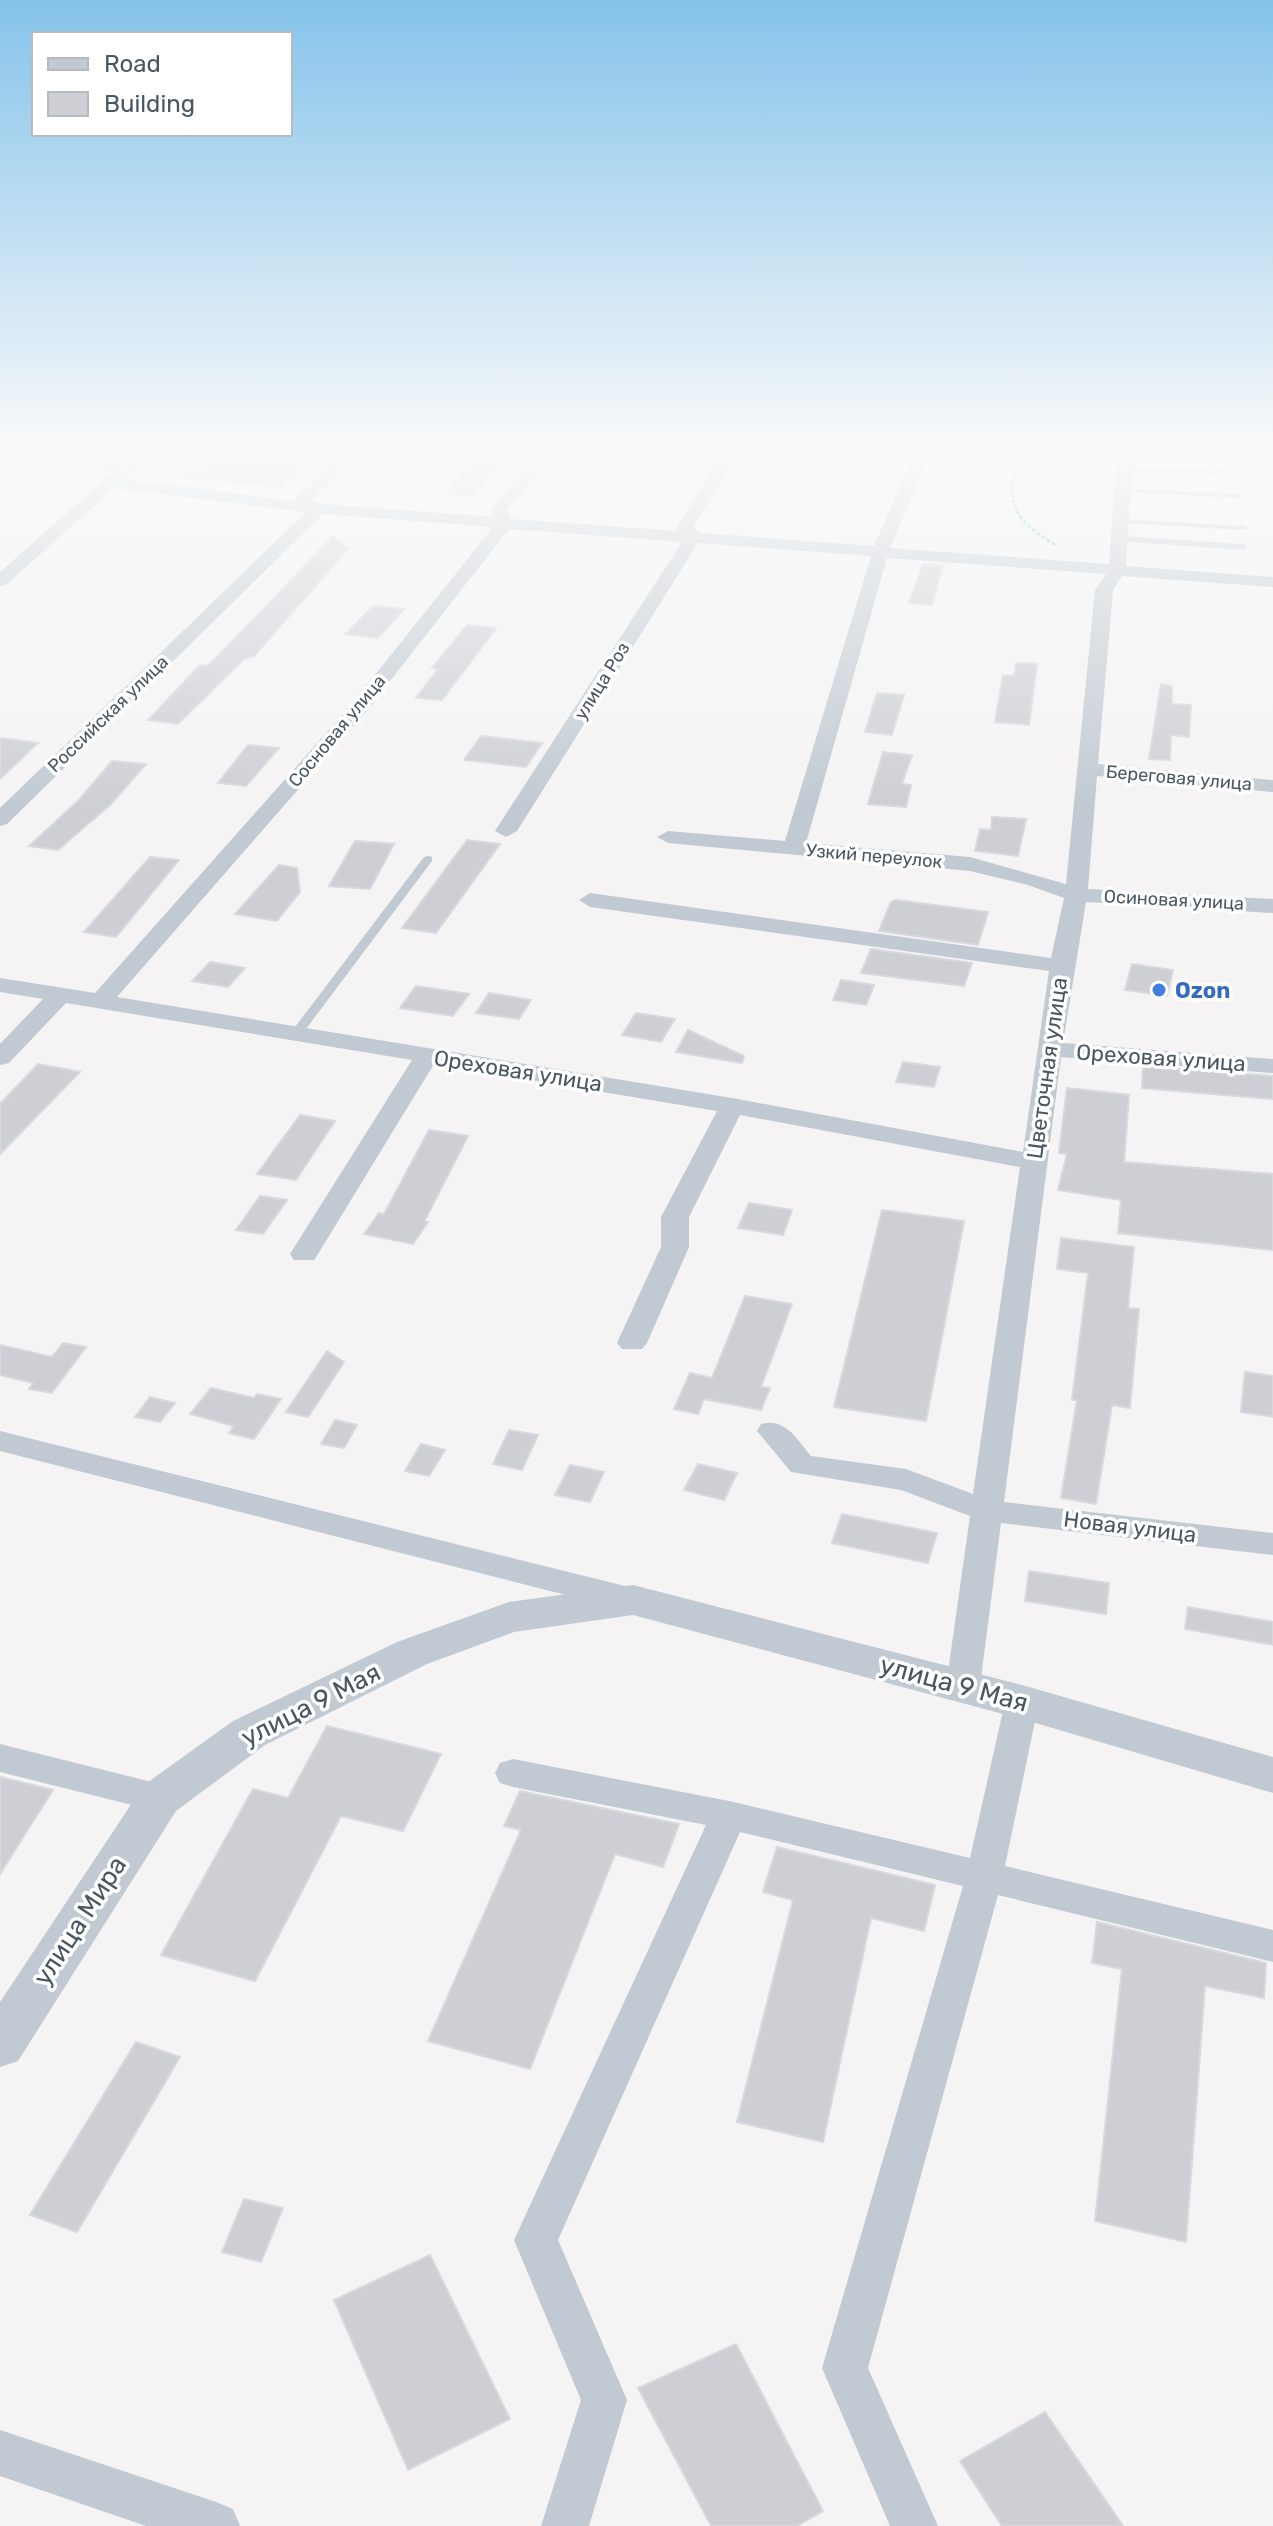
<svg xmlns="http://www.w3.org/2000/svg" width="1273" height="2526" font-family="Rubik,sans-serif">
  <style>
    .building { fill: #cdcfd5; stroke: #d7d9de; stroke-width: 2 }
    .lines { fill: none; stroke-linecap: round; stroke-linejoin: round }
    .path { stroke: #7ad0a6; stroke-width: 3; stroke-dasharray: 4 2; stroke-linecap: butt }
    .service { fill: #c1cad2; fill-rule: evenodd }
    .minor { fill: #c1cad2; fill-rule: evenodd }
    .tertiary { fill: #c1cad2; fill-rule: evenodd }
    .shop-dot { fill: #3f7fe0; stroke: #fff; stroke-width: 3 }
    .labels { text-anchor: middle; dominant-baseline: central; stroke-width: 7; stroke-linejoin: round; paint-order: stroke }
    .far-street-label { font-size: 18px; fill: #4a5661; stroke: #fff }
    .shop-label { font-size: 22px; font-weight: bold; fill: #366cbe; stroke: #fff; text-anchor: start }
    .street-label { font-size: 22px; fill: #4a5661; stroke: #fff }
    .near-street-label { font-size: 26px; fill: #4a5661; stroke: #fff }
  </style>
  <rect width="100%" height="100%" fill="#f5f3f3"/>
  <!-- building -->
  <g class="building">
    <path d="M218,452H236L312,458L281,487L185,478Z"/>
    <path d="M477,456L502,459L474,495L446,493Z"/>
    <path d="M333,536L348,549L254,656L244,659L178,724L148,720L200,665L207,666L219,655Z"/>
    <path d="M923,564L943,565L932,605L909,603Z"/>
    <path d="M373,606L404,609L378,638L346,634Z"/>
    <path d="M467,625L496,628L442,700L416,698L438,669L432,668Z"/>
    <path d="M1016,663L1037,664L1029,725L995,722L1003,675L1014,676Z"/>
    <path d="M1161,684L1172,686V704L1191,705L1189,737L1171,735L1170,760L1149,759Z"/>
    <path d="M877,693L904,695L892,735L865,732Z"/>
    <path d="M481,736L542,743L526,767L464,760Z"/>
    <path d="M0,738L38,743L0,779Z"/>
    <path d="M248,745L279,748L246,786L218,783Z"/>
    <path d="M883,752L912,755L902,784L911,785L906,807L868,804Z"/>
    <path d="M112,761L146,764L111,804L58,850L29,846L79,800Z"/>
    <path d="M992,817L1026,819L1018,856L975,851L980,829L991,830Z"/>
    <path d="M467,840L500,844L436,933L402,928Z"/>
    <path d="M355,841L394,844L370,889L329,886Z"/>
    <path d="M150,857L179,860L116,937L84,932Z"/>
    <path d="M279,865L297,868L300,892L277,921L235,914Z"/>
    <path d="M896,900L988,912L978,945L879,931L891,902Z"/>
    <path d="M871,949L972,963L964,986L861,973Z"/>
    <path d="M210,962L245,968L228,987L192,981Z"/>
    <path d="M1132,964L1173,970L1167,996L1125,990Z"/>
    <path d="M841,980L874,985L866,1005L833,1000Z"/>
    <path d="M416,986L469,994L453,1016L400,1008Z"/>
    <path d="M489,993L531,1000L519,1019L476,1013Z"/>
    <path d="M636,1013L675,1019L661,1042L622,1035Z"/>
    <path d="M688,1030L744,1056L742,1063L676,1052Z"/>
    <path d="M903,1062L940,1067L934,1087L896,1082Z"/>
    <path d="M38,1064L80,1072L0,1154V1104Z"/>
    <path d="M1143,1066L1273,1076V1099L1142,1088Z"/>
    <path d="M1067,1088L1129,1095L1124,1162L1273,1174V1250L1118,1233L1121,1200L1058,1190L1067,1154L1059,1153Z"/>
    <path d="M300,1115L335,1121L296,1180L257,1174Z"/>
    <path d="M429,1130L468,1136L424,1222H428L413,1244L364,1234L379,1213L384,1214Z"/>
    <path d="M260,1196L287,1200L263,1234L236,1230Z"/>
    <path d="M749,1203L792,1210L783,1235L738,1228Z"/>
    <path d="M882,1210L964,1221L926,1421L834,1407Z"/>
    <path d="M1061,1238L1134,1247L1128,1308L1139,1309L1130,1408L1112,1405L1096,1504L1061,1498L1077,1400H1072L1088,1273L1057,1269Z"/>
    <path d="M745,1296L792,1304L761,1387L770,1388L761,1410L704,1399L698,1414L674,1409L690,1373L712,1378Z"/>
    <path d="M63,1343L86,1347L52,1393L29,1389L33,1383L0,1375V1345L52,1357Z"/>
    <path d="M327,1351L344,1362L308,1417L286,1412Z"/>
    <path d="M1245,1372L1273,1376V1417L1241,1412Z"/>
    <path d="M211,1388L254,1398L257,1394L281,1399L254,1439L229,1433L234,1426L190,1414Z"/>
    <path d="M150,1397L175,1403L160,1422L135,1417Z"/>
    <path d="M335,1420L357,1425L344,1448L321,1444Z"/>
    <path d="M509,1430L538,1435L522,1470L493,1464Z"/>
    <path d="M421,1444L445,1450L429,1476L405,1471Z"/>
    <path d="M698,1464L737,1473L724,1500L684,1490Z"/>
    <path d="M570,1465L604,1472L590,1502L555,1495Z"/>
    <path d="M842,1514L937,1533L928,1563L832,1543Z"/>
    <path d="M1029,1571L1109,1583L1106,1614L1025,1601Z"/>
    <path d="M1188,1607L1273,1622V1645L1185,1629Z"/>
    <path d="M327,1726L441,1754L403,1831L341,1816L255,1981L161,1955L253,1789L288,1798Z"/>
    <path d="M0,1777L53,1790L0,1874Z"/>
    <path d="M520,1791L679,1824L663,1867L615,1854L530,2069L428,2041L521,1830L504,1826Z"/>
    <path d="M777,1847L935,1885L924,1931L871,1918L823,2142L737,2122L793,1900L763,1892Z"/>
    <path d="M1097,1922L1266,1963L1264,1998L1205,1986L1186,2242L1095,2221L1122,1969L1092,1963Z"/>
    <path d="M136,2042L180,2057L77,2232L30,2215Z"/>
    <path d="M244,2199L283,2208L261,2262L222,2252Z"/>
    <path d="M430,2255L510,2419L408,2470L334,2300Z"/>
    <path d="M736,2344L823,2511L797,2526H711L638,2388Z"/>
    <path d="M1045,2412L1123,2526H1002L960,2461Z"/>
  </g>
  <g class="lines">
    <!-- path -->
    <path class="path" d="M1020,452C1004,503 1012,519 1057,546"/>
    <!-- service -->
    <g class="service">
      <path d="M1151,452L1245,454L1249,456L1245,458L1155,454Z"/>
      <path d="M1124,468H1204L1242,475L1238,477L1204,472H1121L1120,470Z"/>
      <path d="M1119,488L1237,494L1241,496L1237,498L1122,492H1119Z"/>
      <path d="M1118,519L1244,526L1248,528L1244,530L1121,523H1118Z"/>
      <path d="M1119,536L1243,544L1247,547L1243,550L1116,541L1115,539Z"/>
      <path d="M428,856L432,857V861L300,1037H292L290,1034L292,1031L424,857Z"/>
    </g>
    <!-- minor -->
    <g class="minor">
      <path d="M0,452L124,462L135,452H152L123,479L292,501L349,452H367L311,499L322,504L494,517L491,510L539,452H555L507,510L511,519L678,531L676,528L723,452H739L693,527L700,533L874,546L915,452H931L890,548L1109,564L1117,452H1133L1126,566L1273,577V587L1122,576L1113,590L1098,764L1273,780V792L1097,776L1088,889L1273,899V913L1086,902L1063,1043L1273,1059V1073L1061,1057L1004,1502L1273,1533V1555L1001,1523L980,1686L975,1695L963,1699L951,1695L946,1686L970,1516L901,1490L791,1472L757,1431L761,1424C785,1417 797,1439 811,1456L906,1469L973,1494L1020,1167L740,1115L689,1217V1247L647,1343L642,1349H622L617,1343L661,1247V1217L717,1111L434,1064L318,1254L314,1260H294L290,1254L412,1060L66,1003L9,1063L0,1065V1044L43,999L0,992V978L95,993L351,705L493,527L323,514L7,824L0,826V808L306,512L114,488L6,585L0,586V572L114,471L0,461ZM509,529L682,542L495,831L506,837L517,831L698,543L871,556L785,841L668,831L657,837L668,843L970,871L1028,885L1064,898L1051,958L590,893L579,900L590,907L1049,971L1023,1152L732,1098L117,997L365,713ZM887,558L1106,574L1095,590L1066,884L970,857L806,843Z"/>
      <path d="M0,1431L629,1587L641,1591L646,1599L641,1607L629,1611L0,1451Z"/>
      <path d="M1022,1689L1034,1693L1039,1702L1005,1866L1273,1930V1962L998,1895L868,2368L938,2526H890L822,2368L963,1886L740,1832L558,2240L627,2400L589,2526H541L581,2400L514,2240L706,1825L513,1787L500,1783L495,1773L500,1763L513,1759L729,1801L970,1858L1005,1702L1010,1693Z"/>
      <path d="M0,1744L160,1784L173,1788L178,1798L173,1808L160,1812L0,1772Z"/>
      <path d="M0,2430L216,2502L233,2509L240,2526H146L0,2476Z"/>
    </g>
    <!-- tertiary -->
    <path class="tertiary" d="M633,1585L1022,1685L1273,1757V1793L1022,1719L633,1615L514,1632L427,1664L265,1745L176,1811L18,2061L0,2067V2002L144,1785L233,1721L397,1642L509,1602Z"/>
  </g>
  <!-- sky -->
  <linearGradient id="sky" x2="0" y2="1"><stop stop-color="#85c3ea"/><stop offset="0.56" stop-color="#fafafa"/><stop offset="1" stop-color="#fafafa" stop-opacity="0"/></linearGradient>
  <rect width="1273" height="806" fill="url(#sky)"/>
  <!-- markers -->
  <circle class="shop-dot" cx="1159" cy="990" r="8"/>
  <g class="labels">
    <!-- far-street labels -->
    <g class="far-street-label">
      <text transform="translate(602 681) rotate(-58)">улица Роз</text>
      <text transform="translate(108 714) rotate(-44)">Российская улица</text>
      <text transform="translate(337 731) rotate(-50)">Сосновая улица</text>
      <text transform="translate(1179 778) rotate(5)">Береговая улица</text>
      <text transform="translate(874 856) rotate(5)">Узкий переулок</text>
      <text transform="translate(1174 900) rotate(3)">Осиновая улица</text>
    </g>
    <!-- shop labels -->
    <g class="shop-label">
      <text x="1175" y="990">Ozon</text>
    </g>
    <!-- street labels -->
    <g class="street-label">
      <text transform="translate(1161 1058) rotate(4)">Ореховая улица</text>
      <text transform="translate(1047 1068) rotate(-82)">Цветочная улица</text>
      <text transform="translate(518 1071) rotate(9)">Ореховая улица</text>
      <text transform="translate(1130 1527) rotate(7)">Новая улица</text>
    </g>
    <!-- near-street labels -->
    <g class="near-street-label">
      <text transform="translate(954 1684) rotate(15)">улица 9 Мая</text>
      <text transform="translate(311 1705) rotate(-27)">улица 9 Мая</text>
      <text transform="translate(80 1921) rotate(-57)">улица Мира</text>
    </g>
  </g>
  <!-- legend -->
  <rect x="32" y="32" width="260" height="104" fill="#ffffff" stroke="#b7bbc0" stroke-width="2"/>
  <rect x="48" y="58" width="40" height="12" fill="#c1cad2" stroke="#b7bbc0" stroke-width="2"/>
  <text x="104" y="72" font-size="24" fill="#4a5661">Road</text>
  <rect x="48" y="92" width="40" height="24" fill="#cdcfd5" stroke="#b7bbc0" stroke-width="2"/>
  <text x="104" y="112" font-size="24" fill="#4a5661">Building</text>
</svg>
